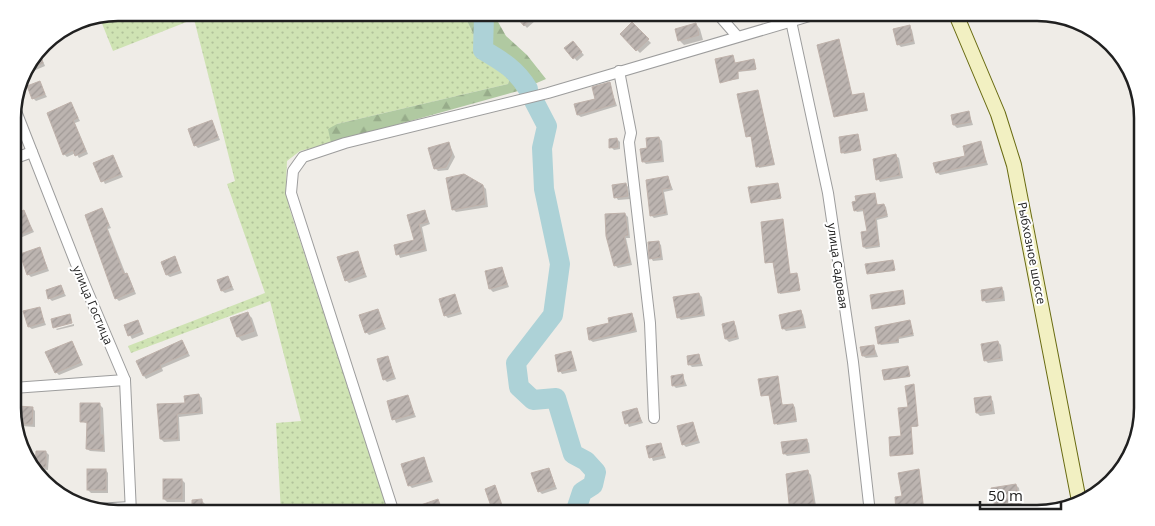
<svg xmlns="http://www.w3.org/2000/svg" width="1155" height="526" font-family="'Open Sans',sans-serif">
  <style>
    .grass { fill: url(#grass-dots) }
    .forest { fill: url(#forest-firs) }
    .shadow { fill: #0003 }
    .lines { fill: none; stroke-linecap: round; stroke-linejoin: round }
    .river { stroke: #add2d7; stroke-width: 20 }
    .building { fill: url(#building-hatch); stroke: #bfb2ab }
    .street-casing { stroke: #9d9d9d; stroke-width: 12 }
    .secondary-casing { stroke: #696b12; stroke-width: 16 }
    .street { stroke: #fff; stroke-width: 10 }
    .secondary { stroke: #f2f0c2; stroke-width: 14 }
    .labels { text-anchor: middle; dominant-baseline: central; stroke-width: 4; stroke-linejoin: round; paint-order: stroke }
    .street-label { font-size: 12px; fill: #202020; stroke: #fff }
    .rim { fill: none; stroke: #202020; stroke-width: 2.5 }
  </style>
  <defs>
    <pattern id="grass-dots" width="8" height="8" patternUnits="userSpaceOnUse" patternTransform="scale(1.25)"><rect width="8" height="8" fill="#cfe3b3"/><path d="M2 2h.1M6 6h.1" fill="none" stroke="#b1c29a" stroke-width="1.8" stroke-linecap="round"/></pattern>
    <pattern id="forest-firs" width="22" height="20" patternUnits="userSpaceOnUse" patternTransform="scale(1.25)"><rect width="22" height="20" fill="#b0c9a1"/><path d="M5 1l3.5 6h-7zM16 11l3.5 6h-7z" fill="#97ac8a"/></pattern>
    <pattern id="building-hatch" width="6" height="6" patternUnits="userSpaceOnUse" patternTransform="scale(1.25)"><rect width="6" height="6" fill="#bcb4b0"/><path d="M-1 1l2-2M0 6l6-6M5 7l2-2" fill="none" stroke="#a19a97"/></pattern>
  </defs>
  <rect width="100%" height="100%" fill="#efece7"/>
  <!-- grass -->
  <path class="grass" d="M118,12L447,13L466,19L475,37L477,57L510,77L508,84L337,124L331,143L300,151L287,161L286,183L289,207L389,513H281L276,423L301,421L270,301L131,353L128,346L265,293L227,184L235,181L194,19L113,51L99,16Z"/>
  <!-- forest -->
  <path class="forest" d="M447,13H493L506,36L527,55L546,79L518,91L331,143L328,129L337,124L508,84L510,77L477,57L475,37L466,19Z"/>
  <!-- shadow -->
  <g class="shadow">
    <path d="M521,12H544V13L527,28L517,16Z"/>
    <path d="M632,24L651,43L640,53L621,34Z"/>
    <path d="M696,24L700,29L703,40L684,45L679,40Z"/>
    <path d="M909,27L912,30L915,44L901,47L898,44Z"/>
    <path d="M573,43L584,55L577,61L566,49Z"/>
    <path d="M39,51L45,66L31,72L27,67Z"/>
    <path d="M754,60L756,70L738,72L739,79L721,82L735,64Z"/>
    <path d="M39,83L47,97L36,101L33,98Z"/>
    <path d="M609,83L617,106L581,117L578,115L596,100Z"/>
    <path d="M758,91L775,165L759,168L752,137L747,136Z"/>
    <path d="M863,94L868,111L835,116L852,96Z"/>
    <path d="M71,104L80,121L75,123L88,154L79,158L76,153L67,157L64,154Z"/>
    <path d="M969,113L973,125L957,128L954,125Z"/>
    <path d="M212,122L220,140L198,148L195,145Z"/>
    <path d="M858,136L861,151L844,154L843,152Z"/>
    <path d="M659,138L662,141L664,162L646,164L643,161Z"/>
    <path d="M617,139L620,142V149L614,150L611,147Z"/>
    <path d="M980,142L988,165L940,175L937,172L967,157Z"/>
    <path d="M449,143L455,157L448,170L438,171L435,168Z"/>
    <path d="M112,156L123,177L105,184L95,164Z"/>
    <path d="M896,156L899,158L903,178L880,182L878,179Z"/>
    <path d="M668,177L673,190L664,192L668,215L654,218L651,215L649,203Z"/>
    <path d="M626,184L628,187L630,199L618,200L616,197Z"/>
    <path d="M778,184L781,199L752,202Z"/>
    <path d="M483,186L486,189L488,207L456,212L453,209Z"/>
    <path d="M874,194L878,206L884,205L886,207L888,217L877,220L880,247L866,249L864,247L869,232L865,211L857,212L855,210Z"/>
    <path d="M102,210L111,228L108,229L126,275L129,277L136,294L119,301L116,298Z"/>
    <path d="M23,211L34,232L13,241V215Z"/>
    <path d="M425,211L430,224L422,227L427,251L400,258L395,245L415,241L408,216Z"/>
    <path d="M625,214L628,217L630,238H626L632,265L618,268L615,265Z"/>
    <path d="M782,220L790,276H798L800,291L780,294L774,263H766Z"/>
    <path d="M658,242L661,245L663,260L653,261L651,258Z"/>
    <path d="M40,249L49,271L31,277L28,274Z"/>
    <path d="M357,252L367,277L349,283L346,280Z"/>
    <path d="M174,258L182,273L170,277L167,275Z"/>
    <path d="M893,261L895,271L868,274Z"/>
    <path d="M502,268L509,287L493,292L490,289L486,272Z"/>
    <path d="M228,277L234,290L225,293L222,291Z"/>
    <path d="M61,287L66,296L52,301L49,298Z"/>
    <path d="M1001,288L1004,291L1005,301L986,303L984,300Z"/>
    <path d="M903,293L905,304L873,308Z"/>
    <path d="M699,294L702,297L705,316L681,320L678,317Z"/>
    <path d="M454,296L462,314L448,318L445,315Z"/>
    <path d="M39,308L46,325L32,329L29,327Z"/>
    <path d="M377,311L386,329L369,335L366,332Z"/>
    <path d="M800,312L803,314L806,328L786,331L783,328Z"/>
    <path d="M247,313L252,318L258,336L242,341L238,337Z"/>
    <path d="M632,315L634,318L637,332L593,342L590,340L610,324Z"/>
    <path d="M137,321L144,334L132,339L125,326Z"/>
    <path d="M910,322L914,336L899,339V343L881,345L879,343Z"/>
    <path d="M734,323L736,326L739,339L729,342L726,339Z"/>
    <path d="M74,324V326L57,330L56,329Z"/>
    <path d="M182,341L190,356L162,368L163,371L146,379L144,376Z"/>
    <path d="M72,342L83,365L59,375L56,372Z"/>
    <path d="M998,342L1001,345L1003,361L988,363L985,360Z"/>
    <path d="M874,346L878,357L866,358L863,356Z"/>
    <path d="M571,353L573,356L577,371L562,374L560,371Z"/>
    <path d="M699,355L703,366L692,367L689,364Z"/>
    <path d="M388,357L396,379L387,382L384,379Z"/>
    <path d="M908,367L910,377L885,380Z"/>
    <path d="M683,376L687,386L676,388L673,385Z"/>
    <path d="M777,377L783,407L793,405L795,407L797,422L777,425L771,396L762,395Z"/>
    <path d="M913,386L917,427H911L913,454L893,456L902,437Z"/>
    <path d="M199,395L202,398L203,414L179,417L180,441L164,442L161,439L159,406L186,404Z"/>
    <path d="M407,396L416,417L396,423L388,402Z"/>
    <path d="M990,398L993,401L995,414L980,416L977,413Z"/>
    <path d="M100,405L103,408L105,452L90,451L87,449L88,424L81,421Z"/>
    <path d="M32,408L35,411V427L21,426L18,424Z"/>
    <path d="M637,410L643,423L629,427L623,413Z"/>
    <path d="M693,423L700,443L686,447L683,444Z"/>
    <path d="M806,440L809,443L810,453L787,456L784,453Z"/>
    <path d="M661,444L666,458L653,461L648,447Z"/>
    <path d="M46,452L49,455L48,470L39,469L36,466Z"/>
    <path d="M424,459L433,482L412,488L409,485Z"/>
    <path d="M549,469L557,489L542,494L539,491Z"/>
    <path d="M106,470L108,473V493H91L88,490Z"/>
    <path d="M919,471L924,512L898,513L904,497Z"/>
    <path d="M808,472L811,475L817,512L792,513L790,502Z"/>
    <path d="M182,480L185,483V502H167L164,499Z"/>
    <path d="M1016,485L1019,488L1023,513H1007L1005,505Z"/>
    <path d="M494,487L505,511L498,513L494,511Z"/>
    <path d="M193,501H202L205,504V513H193Z"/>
  </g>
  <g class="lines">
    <!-- river -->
    <g class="river">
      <path d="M480,12L484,15L483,50C502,61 517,70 528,89"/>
      <path d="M534,101L547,126L542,148L544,189L560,264L553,315L516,363L519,387L533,400L556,398L573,454L586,461L596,472L593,485L582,492L575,513"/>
    </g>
  </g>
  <!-- building -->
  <g class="building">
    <path d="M512,12H539L524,26Z"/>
    <path d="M632,22L649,39L636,51L620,34Z"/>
    <path d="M696,23L699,35L678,41L675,29Z"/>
    <path d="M910,25L913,41L897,45L893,29Z"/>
    <path d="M839,39L852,95L864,93L867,110L834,117L817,45Z"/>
    <path d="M573,41L582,52L573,59L564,48Z"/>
    <path d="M39,51L43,63L23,72L24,71Z"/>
    <path d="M733,55L735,63L754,59L756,69L738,71V78L720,83L715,59Z"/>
    <path d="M40,81L45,94L32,99L27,86Z"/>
    <path d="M610,82L615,104L577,115L574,104L595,99L592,87Z"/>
    <path d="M758,90L774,164L756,167L751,136L746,137L737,94Z"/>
    <path d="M71,102L78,118L73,120L86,151L75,156L73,150L63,155L47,113Z"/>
    <path d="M969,111L971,122L953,125L951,115Z"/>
    <path d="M212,120L218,137L194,146L188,129Z"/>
    <path d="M858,134L861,150L841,153L839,137Z"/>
    <path d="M659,137L662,160L642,162L640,149L647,148L646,138Z"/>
    <path d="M617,138L618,147L609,148V139Z"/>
    <path d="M981,141L986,162L936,173L933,163L965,156L963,146Z"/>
    <path d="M449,142L452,154L446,167L434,169L428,148Z"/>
    <path d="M896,154L900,175L876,180L873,159Z"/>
    <path d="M113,155L121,174L101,182L93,163Z"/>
    <path d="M464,174L483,185L485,204L452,210L446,178Z"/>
    <path d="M668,176L671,188L662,189L666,213L650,216L646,180Z"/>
    <path d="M626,183L628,196L614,198L612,185Z"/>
    <path d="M778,183L781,198L751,203L748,187Z"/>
    <path d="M875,193L877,205L884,204L887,215L875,218L879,245L863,247L861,232L867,231L863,209L854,211L852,202L856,201L855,196Z"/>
    <path d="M102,208L109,225L106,227L124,274L127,273L134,291L115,299L85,215Z"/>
    <path d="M24,210L32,230L13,237V214Z"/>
    <path d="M425,210L428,222L419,224L425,249L396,255L394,245L414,240L407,215Z"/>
    <path d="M625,213L628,235L624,236L630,262L614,266L606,236L605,214Z"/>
    <path d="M783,219L790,274L797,273L800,290L778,293L773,262L765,263L761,222Z"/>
    <path d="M659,241L661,257L649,259L648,242Z"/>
    <path d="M40,247L47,268L27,275L20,254Z"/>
    <path d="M358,251L365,274L345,281L337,257Z"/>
    <path d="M175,256L180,270L166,275L161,262Z"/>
    <path d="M893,260L895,270L867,274L865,264Z"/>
    <path d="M502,267L507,284L489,289L485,271Z"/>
    <path d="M228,276L232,287L221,291L217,280Z"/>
    <path d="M61,285L64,293L48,299L46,290Z"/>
    <path d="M1002,287L1003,298L982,301L981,290Z"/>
    <path d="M903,290L905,304L872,309L870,295Z"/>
    <path d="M699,293L703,314L677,318L673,297Z"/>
    <path d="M455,294L460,311L444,316L439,299Z"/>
    <path d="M40,307L44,322L28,327L23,311Z"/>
    <path d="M378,309L384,326L365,333L359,315Z"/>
    <path d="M801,310L804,325L782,329L779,315Z"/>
    <path d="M248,312L254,331L237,337L230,318Z"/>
    <path d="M632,313L635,330L589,340L587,328L609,323L608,318Z"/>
    <path d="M70,314L72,323L53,328L51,319Z"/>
    <path d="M138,320L142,331L128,336L124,325Z"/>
    <path d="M910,320L913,334L898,337V341L878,344L875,327Z"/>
    <path d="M734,321L737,337L725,339L722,324Z"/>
    <path d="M182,340L188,353L160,365L161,368L143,376L136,361Z"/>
    <path d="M72,341L81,362L55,373L45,352Z"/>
    <path d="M998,341L1001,358L984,361L981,344Z"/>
    <path d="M874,345L875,354L862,356L860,347Z"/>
    <path d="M571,351L575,368L558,372L555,355Z"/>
    <path d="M699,354L701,363L688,365L687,356Z"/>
    <path d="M388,356L394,377L383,380L377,359Z"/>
    <path d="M908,366L910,376L884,380L882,370Z"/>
    <path d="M683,374L684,384L672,386L671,376Z"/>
    <path d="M778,376L782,405L793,404L796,420L774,424L769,395L761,396L758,379Z"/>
    <path d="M914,384L918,426H911L913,454L890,456L889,437L901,436L898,408L908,407L905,386Z"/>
    <path d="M199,394L201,412L177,414L178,439H160L157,404L185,403L184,396Z"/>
    <path d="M408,395L414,414L392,420L387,401Z"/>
    <path d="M991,396L992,411L976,413L974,398Z"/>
    <path d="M80,403H100V435H103V450L86,449L87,422H80Z"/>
    <path d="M17,406L33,407L32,424H17Z"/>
    <path d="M637,408L641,421L625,424L622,412Z"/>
    <path d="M693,422L698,440L682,445L677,426Z"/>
    <path d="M807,439L808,451L783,454L781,442Z"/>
    <path d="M661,443L664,455L649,458L646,446Z"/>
    <path d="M36,451H46V467H35Z"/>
    <path d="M424,457L431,480L408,486L401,464Z"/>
    <path d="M549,468L555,486L538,492L531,473Z"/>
    <rect x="87" y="469" width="19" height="21"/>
    <path d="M919,469L924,511L896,513L895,497L902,496L898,473Z"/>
    <path d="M808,470L815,510L790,513L786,474Z"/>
    <rect x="163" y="479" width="19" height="20"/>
    <path d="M1016,484L1021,513H996L991,488Z"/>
    <path d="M495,485L503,508L493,512L485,489Z"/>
    <path d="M202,499L203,513H192V500Z"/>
    <path d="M438,499L443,513H420L418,506Z"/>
  </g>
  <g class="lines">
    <!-- street casing -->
    <g class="street-casing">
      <g id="street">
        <path d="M716,12L737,36"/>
        <path d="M791,21L828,193L853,362L870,513"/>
        <path d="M619,71L631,133L629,142L650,323L654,418"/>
        <path d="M14,106L78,269L125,380L131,513"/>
        <path d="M13,159L32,152"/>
        <path d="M13,388L125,380"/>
        <path d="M94,509L131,507"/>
        <path d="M394,513L291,193L293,171L303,157L345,143L548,93L823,12"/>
      </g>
    </g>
    <!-- secondary casing -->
    <g class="secondary-casing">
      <path id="secondary" d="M955,12L998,114L1014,165L1079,501"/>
    </g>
    <!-- street -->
    <use href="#street" class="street"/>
    <!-- secondary -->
    <use href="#secondary" class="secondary"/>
  </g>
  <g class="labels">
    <!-- street labels -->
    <g class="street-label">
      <text transform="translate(1032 253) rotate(79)">Рыбхозное шоссе</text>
      <text transform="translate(838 266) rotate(82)">улица Садовая</text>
      <text transform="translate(93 305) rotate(67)">улица Гостица</text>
    </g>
  </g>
  <!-- crop -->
  <path d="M0 0H1155V526H0ZM118 21H1037A97 97 0 0 1 1134 118V408A97 97 0 0 1 1037 505H118A97 97 0 0 1 21 408V118A97 97 0 0 1 118 21Z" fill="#fff" fill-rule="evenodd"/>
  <path class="rim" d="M118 21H1037A97 97 0 0 1 1134 118V408A97 97 0 0 1 1037 505H118A97 97 0 0 1 21 408V118A97 97 0 0 1 118 21Z"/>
  <!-- scale -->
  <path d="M980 501v8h81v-8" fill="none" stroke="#202020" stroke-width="2.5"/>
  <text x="988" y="501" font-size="15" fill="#202020" stroke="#ffffff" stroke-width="4" paint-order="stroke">50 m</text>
</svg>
